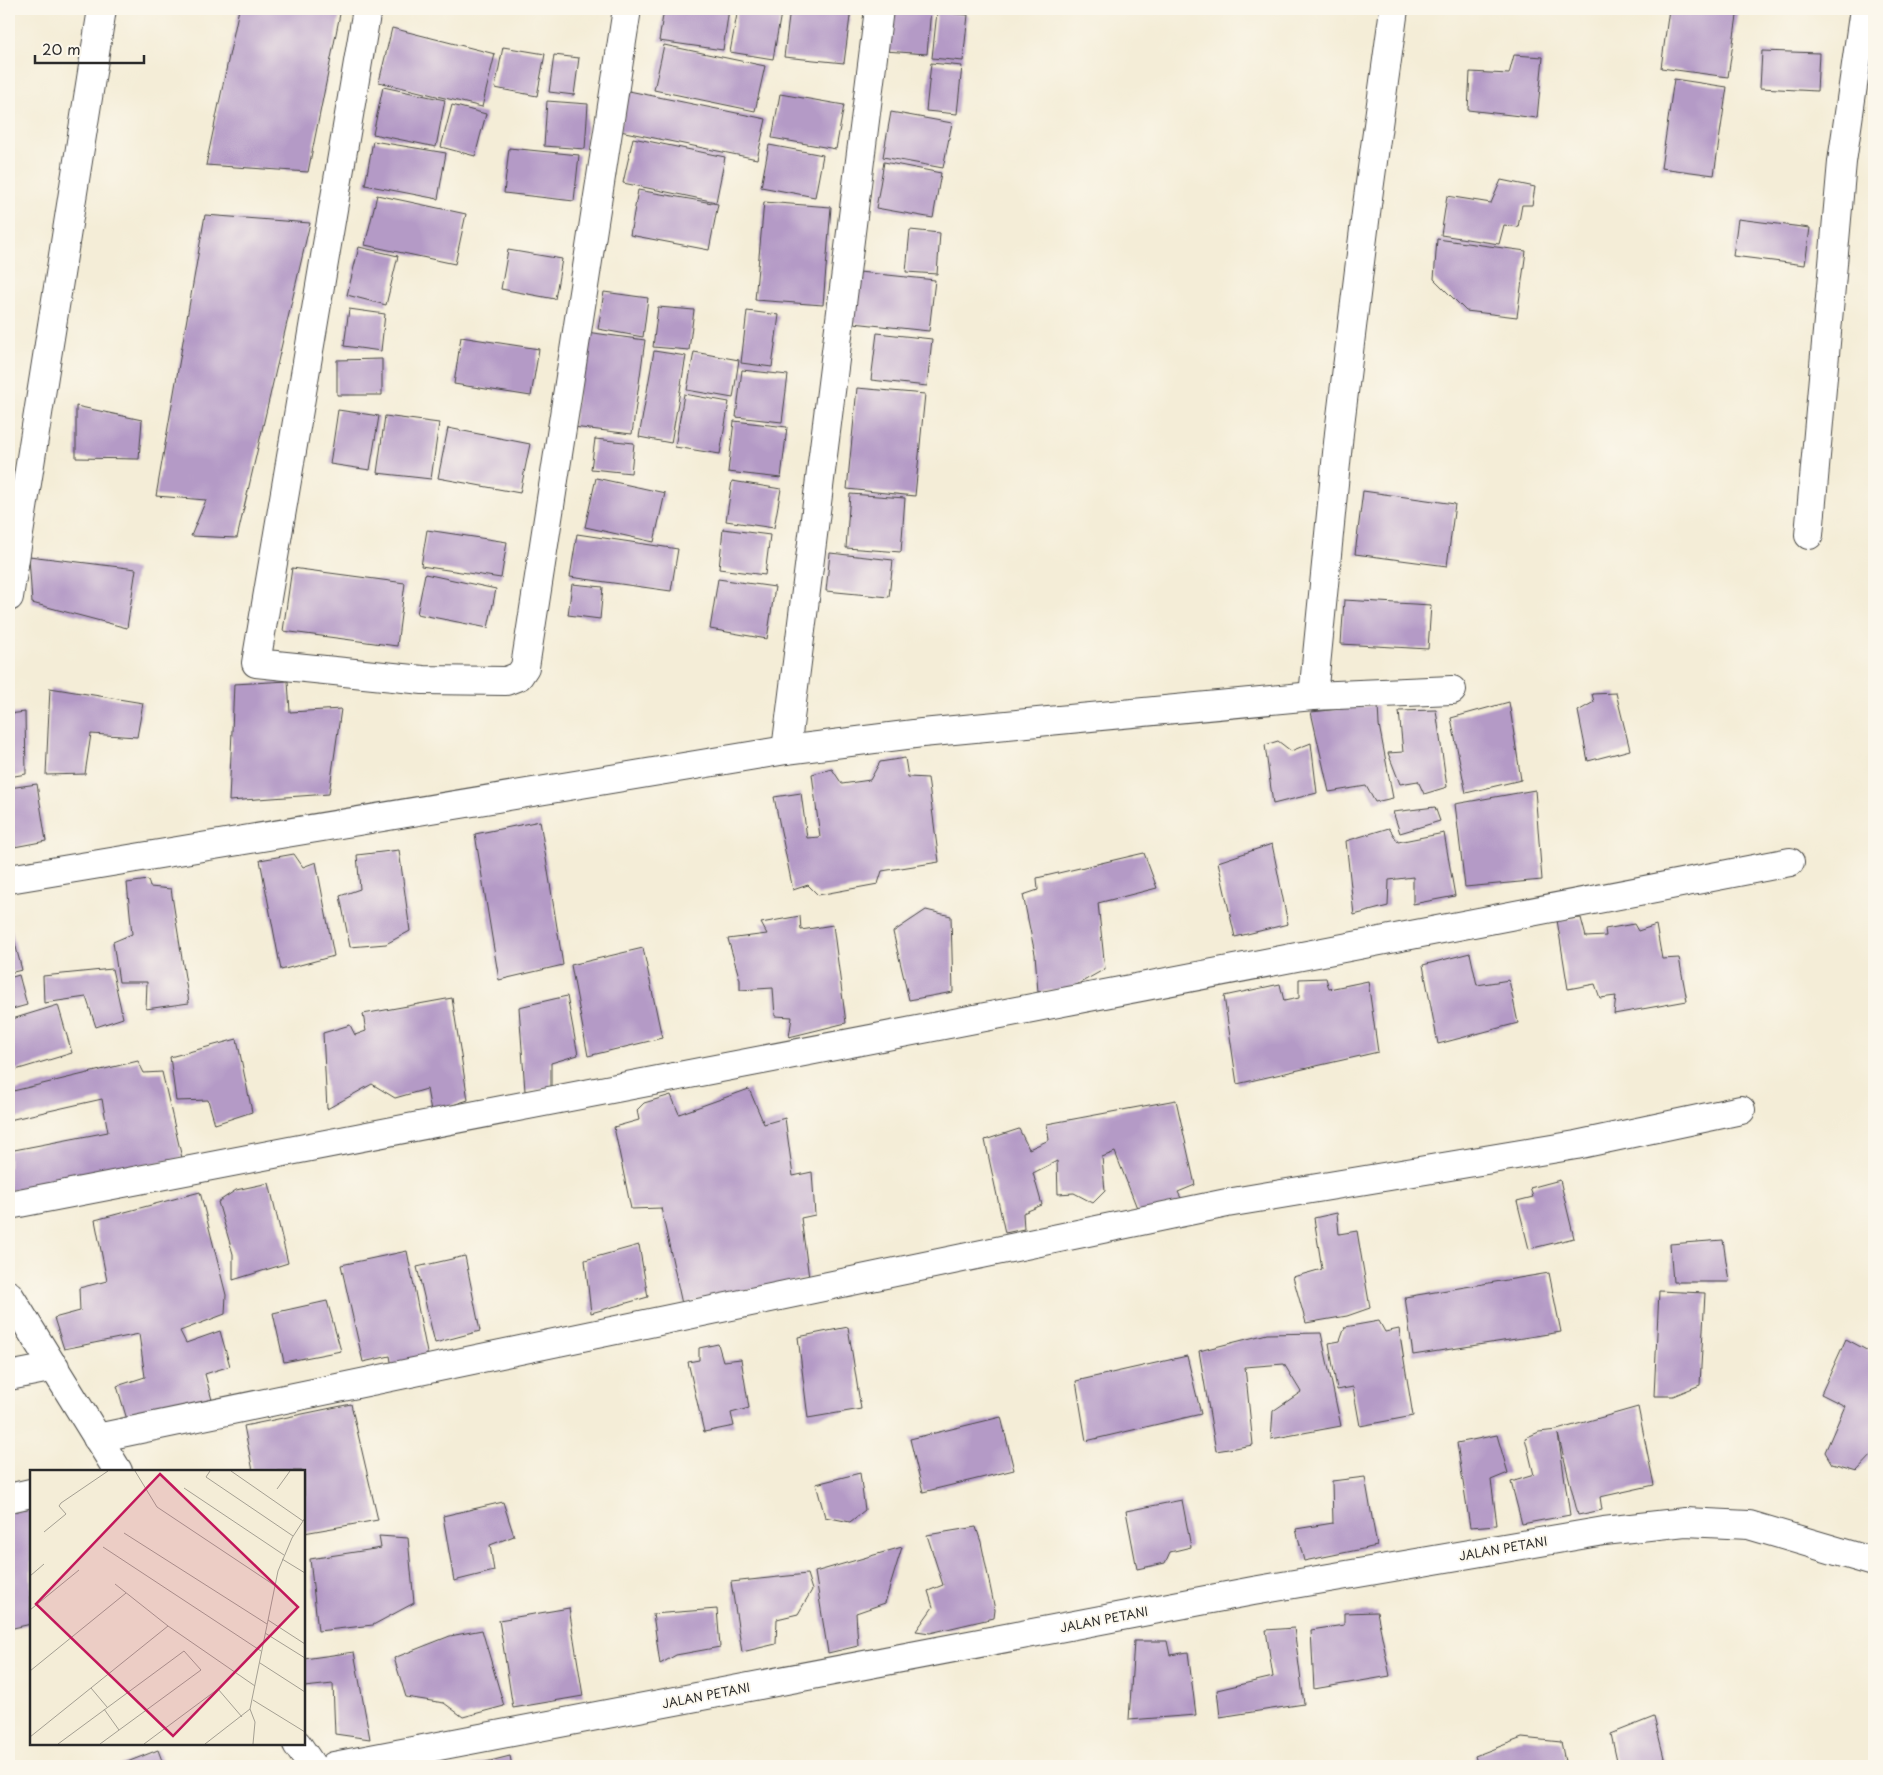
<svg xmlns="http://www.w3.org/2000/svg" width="1883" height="1775" font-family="'Playpen Sans',sans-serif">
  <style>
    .building { fill: #b49ac6 }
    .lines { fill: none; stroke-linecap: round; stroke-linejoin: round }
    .minor-casing { stroke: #494845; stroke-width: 30 }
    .tertiary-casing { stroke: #494845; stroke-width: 30 }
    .minor { stroke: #fff; stroke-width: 28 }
    .tertiary { stroke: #fff; stroke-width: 28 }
    .labels { text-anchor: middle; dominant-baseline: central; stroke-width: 4; stroke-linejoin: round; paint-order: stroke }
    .street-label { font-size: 12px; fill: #2b2b2b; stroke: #fbf7ec }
    .inset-road { fill: none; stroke: #a49f92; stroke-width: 1 }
    .view { fill: #c2185b; fill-opacity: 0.15; stroke: #c2185b; stroke-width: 2.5 }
    .inset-edge { fill: none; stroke: #2b2b2b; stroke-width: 2.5 }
  </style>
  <rect width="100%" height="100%" fill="#fbf7ec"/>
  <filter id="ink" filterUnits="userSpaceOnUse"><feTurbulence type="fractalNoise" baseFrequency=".02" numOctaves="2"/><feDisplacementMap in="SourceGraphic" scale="10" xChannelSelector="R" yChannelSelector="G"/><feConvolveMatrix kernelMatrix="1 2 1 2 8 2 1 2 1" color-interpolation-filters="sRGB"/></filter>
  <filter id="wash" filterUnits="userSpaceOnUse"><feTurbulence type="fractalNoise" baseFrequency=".0096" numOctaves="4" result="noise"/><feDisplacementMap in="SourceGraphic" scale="20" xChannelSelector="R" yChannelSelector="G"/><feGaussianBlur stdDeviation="1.12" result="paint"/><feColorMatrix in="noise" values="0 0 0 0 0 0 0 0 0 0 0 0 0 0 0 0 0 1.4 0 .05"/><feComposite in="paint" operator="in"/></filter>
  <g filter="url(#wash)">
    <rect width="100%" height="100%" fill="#f4edd7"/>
    <g id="blocks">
      <!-- building -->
      <g class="building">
        <path d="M239,9H341L308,172L206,165Z"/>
        <path d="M664,9H729L723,50L659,41Z"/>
        <path d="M738,9H752L781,13L773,59L730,52Z"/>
        <path d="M790,9H851L844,63L784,57Z"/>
        <path d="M889,9H931L927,54L885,51Z"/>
        <path d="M1669,9H1738L1728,77L1661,68Z"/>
        <path d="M937,12L968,15L963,61L932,58Z"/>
        <path d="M392,28L495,54L482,107L379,82Z"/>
        <path d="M664,45L765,66L755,111L654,90Z"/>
        <path d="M503,47L545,54L537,96L495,88Z"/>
        <path d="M1762,51L1819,53L1817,91L1760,88Z"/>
        <path d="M554,55L579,58L574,95L549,92Z"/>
        <path d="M1514,55L1543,57L1537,118L1468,110L1470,72L1509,74Z"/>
        <path d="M931,63L962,66L957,114L926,111Z"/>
        <path d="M1674,79L1727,87L1714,175L1661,168Z"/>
        <path d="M383,87L445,100L436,147L373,134Z"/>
        <path d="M629,91L766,119L757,159L620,131Z"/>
        <path d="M780,94L844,105L836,149L772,138Z"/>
        <path d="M547,101L588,104L585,149L544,146Z"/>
        <path d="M452,105L486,114L475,156L441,147Z"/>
        <path d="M891,112L952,123L943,168L883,157Z"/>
        <path d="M633,138L725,157L716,202L623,183Z"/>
        <path d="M373,141L446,153L438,199L365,185Z"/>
        <path d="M769,145L823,155L815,197L761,187Z"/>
        <path d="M509,148L579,155L574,201L504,193Z"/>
        <path d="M884,162L941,173L933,218L876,208Z"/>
        <path d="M1501,180L1535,187L1532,205H1522L1518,227L1504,225L1499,244L1441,235L1447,196L1491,203Z"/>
        <path d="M638,190L718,204L709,250L630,235Z"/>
        <path d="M377,195L466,214L455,264L365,245Z"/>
        <path d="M764,202L831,207L823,305L755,300Z"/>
        <path d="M205,215L310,223L237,538L191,536L206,500L156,496Z"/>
        <path d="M1738,219L1810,228L1805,265L1733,256Z"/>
        <path d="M910,230L940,233L937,274L906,272Z"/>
        <path d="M1437,239L1526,251L1517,317L1466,311L1434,279Z"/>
        <path d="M359,247L398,256L386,305L347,295Z"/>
        <path d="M508,250L562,259L555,299L501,289Z"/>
        <path d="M859,272L935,280L929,331L853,323Z"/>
        <path d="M604,292L648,298L643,337L598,329Z"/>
        <path d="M658,307L694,310L689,350L653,347Z"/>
        <path d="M349,309L385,314L381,351L344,346Z"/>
        <path d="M747,311L779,315L772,367L741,363Z"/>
        <path d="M586,332L645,340L632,434L573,427Z"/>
        <path d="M877,333L932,339L927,386L871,380Z"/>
        <path d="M461,337L539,349L531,396L454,384Z"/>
        <path d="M654,351L686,356L671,443L639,437Z"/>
        <path d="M694,352L739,360L733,398L687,390Z"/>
        <path d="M382,359V395H337V360Z"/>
        <path d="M742,370L788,375L782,422L736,417Z"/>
        <path d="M857,388L925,394L915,496L847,489Z"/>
        <path d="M684,394L729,402L720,454L675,447Z"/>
        <path d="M76,406L142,420L139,459L76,458Z"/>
        <path d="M338,410L379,416L370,470L330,464Z"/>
        <path d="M385,416L439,423L431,479L377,473Z"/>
        <path d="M734,421L787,427L781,478L728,472Z"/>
        <path d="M448,428L530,444L520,493L438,478Z"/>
        <path d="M595,439L634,443L631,473L591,469Z"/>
        <path d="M596,478L665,493L654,542L585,527Z"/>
        <path d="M732,481L781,489L774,528L726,521Z"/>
        <path d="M1363,491L1455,504L1447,566L1355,554Z"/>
        <path d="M850,494L905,498L901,552L846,548Z"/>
        <path d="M723,529L770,535L765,575L719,569Z"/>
        <path d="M427,530L507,542L501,578L421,566Z"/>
        <path d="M577,534L678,549L671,591L570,577Z"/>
        <path d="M830,553L893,560L889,597L826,591Z"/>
        <path d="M29,556L136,569L127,628L32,603Z"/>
        <path d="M292,568L405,583L397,646L283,631Z"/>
        <path d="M425,574L496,589L488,628L417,614Z"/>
        <path d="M718,579L775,587L767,639L710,629Z"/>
        <path d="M572,584L603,587L600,619L568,615Z"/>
        <path d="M1344,600L1431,605L1428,649L1341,644Z"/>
        <path d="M288,681L290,712L341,709L329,794L229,801L234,684Z"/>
        <path d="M50,688L143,703L137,737L91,734L85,774L46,775Z"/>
        <path d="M1616,693L1630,750L1588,761L1578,711L1594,702L1592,694Z"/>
        <path d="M1509,702L1521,780L1466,793L1451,718Z"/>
        <path d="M1378,705L1379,725L1393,798L1375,802L1366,786L1329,792L1311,712Z"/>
        <path d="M1436,710L1447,787L1424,794L1418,781L1400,784L1388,753L1403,752L1399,711Z"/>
        <path d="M25,712L26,774L9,777V714Z"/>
        <path d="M1278,741L1291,751L1311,743L1317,793L1273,804L1265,745Z"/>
        <path d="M905,758L908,777L928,778L939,862L882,871L878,884L818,895L808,885L793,890L774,797L801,793L807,838L820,837L812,774L832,769L842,784L870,780L880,762Z"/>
        <path d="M37,784L46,841L9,848V788Z"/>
        <path d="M1535,790L1542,880L1465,887L1455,804Z"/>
        <path d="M1435,807L1440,821L1400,833L1393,812Z"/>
        <path d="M540,821L563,965L499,980L475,834Z"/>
        <path d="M1389,828L1398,842L1444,833L1455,896L1413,904V877L1389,880L1388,906L1354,915L1346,841Z"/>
        <path d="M1272,844L1288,924L1235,937L1218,862Z"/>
        <path d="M399,850L410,931L386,944L350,947L340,896L360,889L357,855Z"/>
        <path d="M1144,853L1157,888L1098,903L1105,969L1071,988L1038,992L1035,954L1023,895L1038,890L1037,878Z"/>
        <path d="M294,854L303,867L316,862L334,956L281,970L260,860Z"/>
        <path d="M148,880L150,887L171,889L189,1003L146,1009L147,982H119L113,942L132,934L127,883Z"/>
        <path d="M926,910L951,916L953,992L909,1000L893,932Z"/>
        <path d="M800,916L801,930L833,925L846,1023L789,1037L792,1017L775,1016L773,988L740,990V980L728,939L767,934L761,923Z"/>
        <path d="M1581,918L1586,937L1606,936L1605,929L1634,924L1638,931L1656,925L1662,959L1679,958L1687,1001L1614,1014L1616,996L1600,998L1595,984L1568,989L1557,920Z"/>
        <path d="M11,928L22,970L9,973V929Z"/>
        <path d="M643,948L662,1038L588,1056L571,965Z"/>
        <path d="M1470,953L1477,985L1509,980L1518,1023L1438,1044L1423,965Z"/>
        <path d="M112,969L123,1018L96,1027L86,997L44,1003L43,976Z"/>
        <path d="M19,975L27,1005L9,1010V978Z"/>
        <path d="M1326,978L1329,989L1368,981L1378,1052L1237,1084L1224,996L1280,984L1284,1001L1299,998V979Z"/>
        <path d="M567,996L578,1055L551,1063V1088L525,1091L519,1007Z"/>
        <path d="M452,998L468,1100L431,1112L427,1089L395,1098L372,1084L327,1109L323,1033L350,1025L355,1035L366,1031L363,1014Z"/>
        <path d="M58,1005L72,1053L9,1072V1020Z"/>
        <path d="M237,1039L252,1112L215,1124L208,1100L176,1101L170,1057Z"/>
        <path d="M138,1061L144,1073L162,1072L182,1158L9,1191V1151L108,1132L102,1099L9,1120V1092Z"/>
        <path d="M749,1089L764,1124L785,1118L793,1176L812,1172L815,1215L801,1218L809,1278L682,1304L661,1208L631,1209L614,1127L639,1120L637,1110L644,1103L671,1095L679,1114Z"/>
        <path d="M1176,1100L1195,1185L1178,1192L1183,1202L1139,1213L1115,1152L1102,1157L1105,1191L1093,1203L1074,1193L1058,1194L1057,1161L1033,1173L1042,1205L1023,1213L1024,1229L1005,1233L985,1140L1019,1129L1029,1149L1049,1140L1047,1124Z"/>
        <path d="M1560,1180L1574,1238L1529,1249L1517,1201L1533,1197L1530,1188Z"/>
        <path d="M269,1183L288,1263L233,1280V1254L218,1202L236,1190Z"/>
        <path d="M200,1192L226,1295L225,1314L180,1331L186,1343L220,1331L230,1366L205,1374L212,1400L128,1423L117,1386L145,1377L139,1334L64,1349L54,1318L80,1311L79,1288L107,1281L95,1220Z"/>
        <path d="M1337,1213L1339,1234L1357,1231L1370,1308L1347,1316L1306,1323L1293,1277L1322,1269L1314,1218Z"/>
        <path d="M1723,1240L1729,1282H1673L1670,1244Z"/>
        <path d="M639,1245L648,1297L591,1313L585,1260Z"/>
        <path d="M407,1251L428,1358L392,1367L390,1356L363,1362L341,1265Z"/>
        <path d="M465,1256L480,1331L435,1343L417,1267Z"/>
        <path d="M1549,1273L1561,1332L1413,1355L1405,1297Z"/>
        <path d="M1659,1291L1705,1293L1700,1385L1673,1396H1654Z"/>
        <path d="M327,1301L341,1351L284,1362L273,1313Z"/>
        <path d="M1379,1321L1385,1332L1399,1329L1413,1416L1360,1426L1353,1387L1337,1390L1329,1343L1340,1341L1345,1327Z"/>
        <path d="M848,1327L861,1409L808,1418L798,1337Z"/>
        <path d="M1321,1333L1341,1426L1271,1439L1273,1411L1301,1392L1284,1364L1245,1367L1253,1445L1216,1451L1199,1351L1267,1334Z"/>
        <path d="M1846,1339L1874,1354V1453L1857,1471L1832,1464L1825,1452L1845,1406L1821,1394Z"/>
        <path d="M718,1344L723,1361L741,1359L749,1408L731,1413L734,1426L704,1432L688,1362L699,1360V1348Z"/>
        <path d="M1187,1356L1201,1414L1086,1441L1076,1381Z"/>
        <path d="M351,1404L378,1520L304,1533V1471H253L244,1426Z"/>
        <path d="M1638,1407L1654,1485L1600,1497L1602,1510L1578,1515L1558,1434L1570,1515L1522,1524L1511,1482L1534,1475L1525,1438L1539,1432L1557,1430Z"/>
        <path d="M1001,1417L1014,1470L923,1492L910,1439Z"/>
        <path d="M1497,1435L1508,1473L1491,1480L1497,1525L1470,1527L1457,1443Z"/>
        <path d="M860,1473L865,1510L850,1522L825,1517L816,1484Z"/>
        <path d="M1365,1477L1377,1546L1304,1561L1296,1529L1333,1523L1332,1481Z"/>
        <path d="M1182,1500L1191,1547L1170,1552L1165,1563L1137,1569L1126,1511Z"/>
        <path d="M503,1502L514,1536L490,1545L494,1571L454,1581L443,1516Z"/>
        <path d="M31,1508V1624L9,1629V1512Z"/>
        <path d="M976,1527L981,1542L995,1610L994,1618L930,1633L916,1631L933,1607L928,1591L943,1585L927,1535Z"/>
        <path d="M379,1536L408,1538L414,1603L373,1625L318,1631L310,1559L381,1548Z"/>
        <path d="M902,1547L885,1603L856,1613L858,1646L828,1653L815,1572Z"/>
        <path d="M807,1574L812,1590L798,1614L777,1619L776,1644L742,1652L731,1582Z"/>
        <path d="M569,1608L583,1696L513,1708L499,1620Z"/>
        <path d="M717,1609L720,1647L676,1655L660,1664L653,1614Z"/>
        <path d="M1377,1612L1390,1676L1314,1689L1311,1630L1344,1625V1613Z"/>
        <path d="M1294,1628L1304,1704L1220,1717L1217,1690L1273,1677L1266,1630Z"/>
        <path d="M482,1630L504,1706L463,1717L444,1703L406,1697L394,1658L450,1636Z"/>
        <path d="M1134,1641H1167L1170,1655L1188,1652L1196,1715L1129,1720Z"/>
        <path d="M354,1652L370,1739L335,1734L333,1684L304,1687V1659Z"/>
        <path d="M1654,1717L1666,1766H1618L1611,1734Z"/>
        <path d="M1522,1738L1561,1742L1566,1766H1478L1475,1756Z"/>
        <path d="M158,1750L164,1766H117Z"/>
        <path d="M510,1756L512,1766H470Z"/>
      </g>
    </g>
  </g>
  <g filter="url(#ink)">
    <use href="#blocks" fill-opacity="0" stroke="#494845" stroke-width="1"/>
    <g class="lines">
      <!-- minor casing -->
      <g class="minor-casing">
        <g id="minor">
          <path d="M367,9L256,663L423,680L506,681L519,676L525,667L627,9"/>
          <path d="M1809,535L1842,162L1864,9"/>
          <path d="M9,597L102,9"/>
          <path d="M1313,696L1339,433L1367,205L1394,9"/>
          <path d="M786,750L879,9"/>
          <path d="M9,879L786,750L922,733L1313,696L1452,690"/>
          <path d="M9,1205L1790,862"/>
          <path d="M9,1376L55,1367"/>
          <path d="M97,1438L1227,1203L1576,1145L1741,1110"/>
          <path d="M9,1498L31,1493"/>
          <path d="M334,1766L1253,1591L1604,1531L1685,1522L1749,1525L1874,1562"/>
        </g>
      </g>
      <!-- tertiary casing -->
      <g class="tertiary-casing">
        <g id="tertiary">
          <path d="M9,1295L118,1471"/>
          <path d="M297,1744L312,1766"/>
        </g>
      </g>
      <!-- minor -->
      <use href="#minor" class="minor"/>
      <!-- tertiary -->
      <use href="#tertiary" class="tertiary"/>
    </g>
  </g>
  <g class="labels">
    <!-- street labels -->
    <g class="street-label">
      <text transform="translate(1503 1548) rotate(-10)">JALAN PETANI</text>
      <text transform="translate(1104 1619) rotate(-11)">JALAN PETANI</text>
      <text transform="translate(706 1695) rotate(-11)">JALAN PETANI</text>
    </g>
  </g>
  <!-- overview -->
  <g transform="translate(30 1470)">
    <rect width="275" height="275" fill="#f4edd7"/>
    <path class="inset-road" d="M105,1L127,37L244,115M180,1L176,7L263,66M201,1L273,51M154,18L254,85M247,19L260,1M14,62L36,44L29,36L31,33L78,1M94,63L237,154M73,77L231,181M252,89L275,103M0,106L14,94M85,114L138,156L225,216M0,140L49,100M238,150L275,174M235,163L275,188M230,193L275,222M0,201L96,123M61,218L77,237M223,230L275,262M74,239L89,260M220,239L225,252L223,274M0,267L138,156M28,274L154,181L171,200L70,274M114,274L188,219L212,247M175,274L220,239L248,101L262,68L275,48"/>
    <path class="view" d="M130,4L268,137L143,266L6,134Z"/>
    <rect width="275" height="275" class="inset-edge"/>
  </g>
  <!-- margin -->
  <rect width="1883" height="1775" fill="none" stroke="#fbf7ec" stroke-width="30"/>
  <!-- scale -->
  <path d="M35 55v8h109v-8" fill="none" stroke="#2b2b2b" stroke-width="2.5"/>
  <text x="42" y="55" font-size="15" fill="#2b2b2b" stroke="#fbf7ec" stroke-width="4" paint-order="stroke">20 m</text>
</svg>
